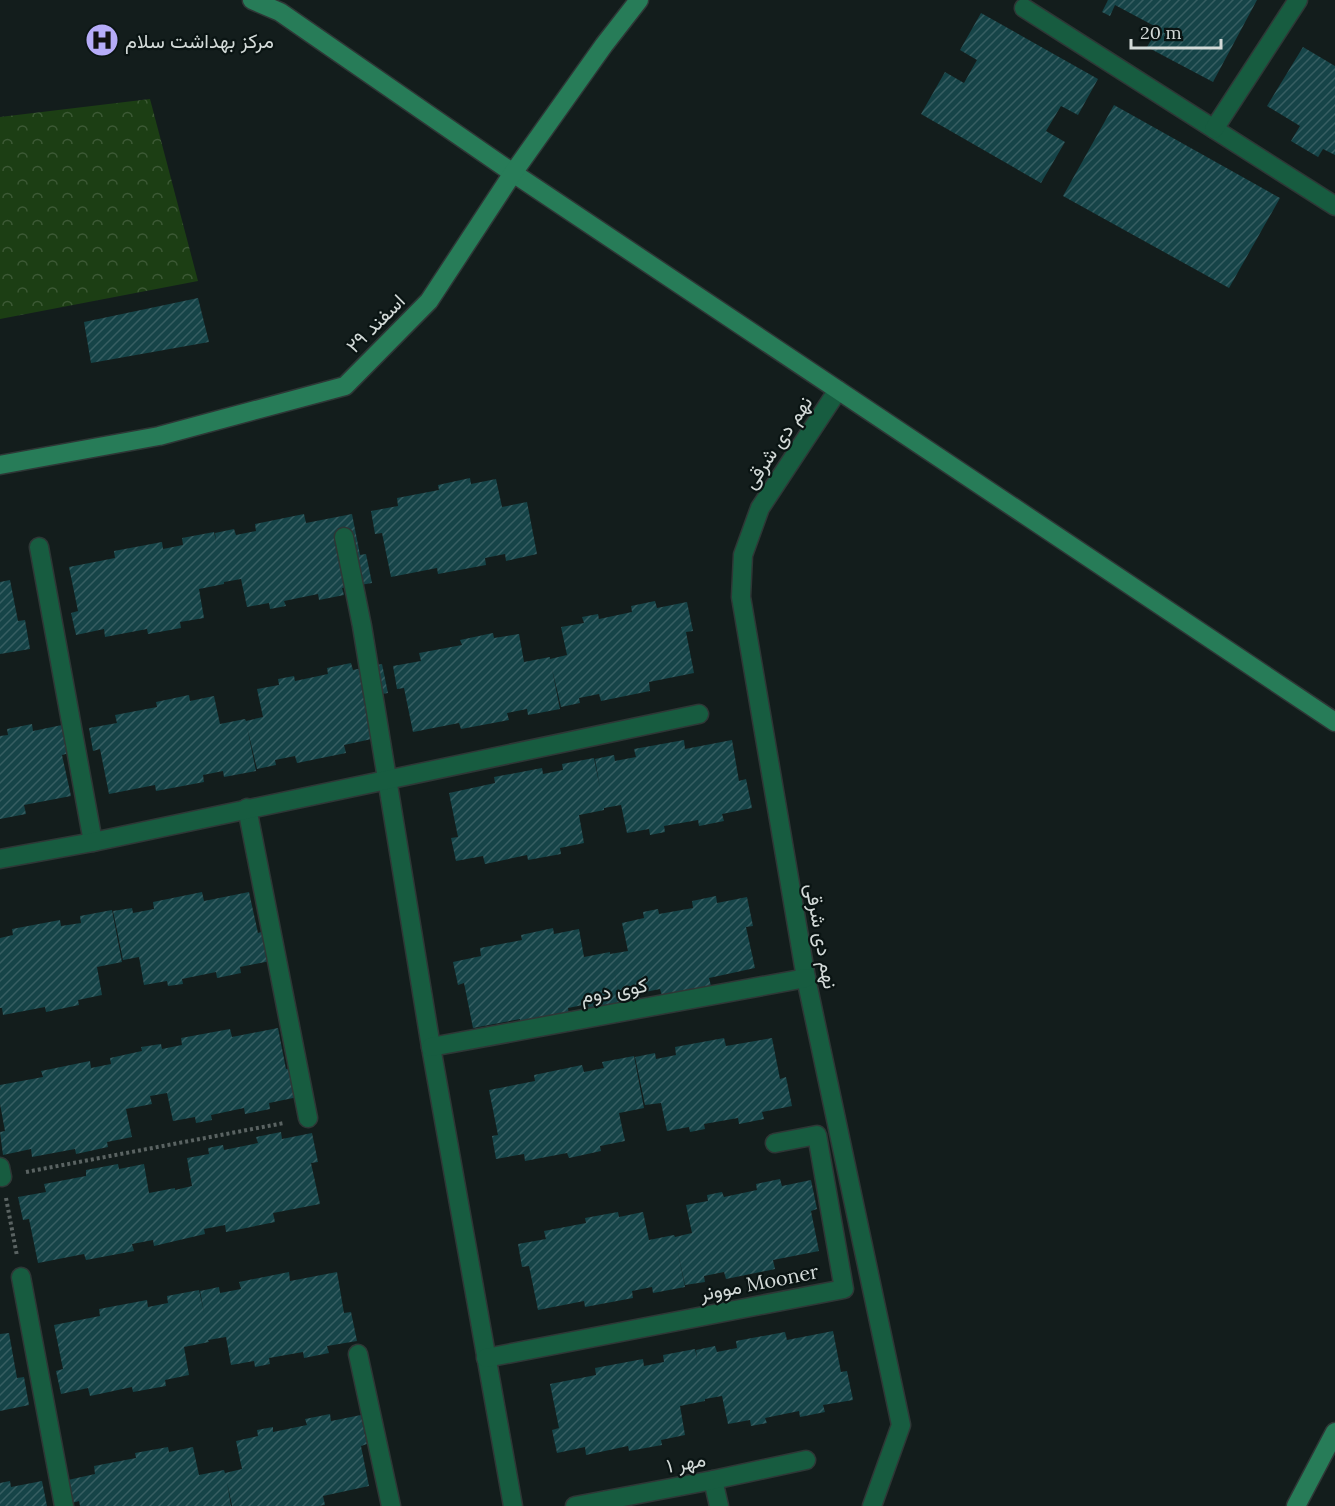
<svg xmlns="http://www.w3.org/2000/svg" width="1335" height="1506" font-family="Lora,Vazirmatn,serif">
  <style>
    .park { fill: url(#park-crowns) }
    .building { fill: url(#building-hatch) }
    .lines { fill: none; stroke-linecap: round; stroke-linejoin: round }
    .street-casing { stroke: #2e3736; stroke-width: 21 }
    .secondary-casing { stroke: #2e3736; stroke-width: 21 }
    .path { stroke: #5a6362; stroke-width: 4; stroke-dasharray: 3 3; stroke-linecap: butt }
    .street { stroke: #175c40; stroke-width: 18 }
    .secondary { stroke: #277c58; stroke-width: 18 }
    .labels { text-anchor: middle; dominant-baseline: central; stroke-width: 4.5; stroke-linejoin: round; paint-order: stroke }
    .poi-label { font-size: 20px; fill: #d3dad8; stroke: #0a1413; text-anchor: start }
    .street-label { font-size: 20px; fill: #d3dad8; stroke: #0a1413 }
  </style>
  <defs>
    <pattern id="park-crowns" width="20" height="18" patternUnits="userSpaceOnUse" patternTransform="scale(1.5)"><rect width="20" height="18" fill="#1c3e14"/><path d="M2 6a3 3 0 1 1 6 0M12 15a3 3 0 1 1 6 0" fill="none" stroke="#3c5935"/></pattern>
    <pattern id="building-hatch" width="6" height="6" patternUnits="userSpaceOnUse" patternTransform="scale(1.5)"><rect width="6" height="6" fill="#164448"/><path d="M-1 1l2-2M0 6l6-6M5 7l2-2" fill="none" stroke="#375e62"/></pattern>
  </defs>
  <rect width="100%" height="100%" fill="#131d1c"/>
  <!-- park -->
  <path class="park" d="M150,99L198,281L0,319V117Z"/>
  <!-- building -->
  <g class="building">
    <path d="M1108,0H1257L1213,82L1147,47L1158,28L1115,5L1110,16L1102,12Z"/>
    <path d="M981,13L1098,79L1078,115L1061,106L1046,131L1065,142L1041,183L921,114L945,72L964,83L977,60L960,50Z"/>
    <path d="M1303,47L1335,66V155L1323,149L1318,157L1291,141L1300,126L1267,106Z"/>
    <path d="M1114,105L1280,198L1229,288L1063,196Z"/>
    <path d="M198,298L209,342L91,363L84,322Z"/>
    <path d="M470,478L471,484L496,479L502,507L527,502L537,554L506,561L505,554L485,558L486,565L438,574L437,568L391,577L382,533L375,534L371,511L398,506L397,498L439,490L438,485Z"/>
    <path d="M304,514L306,523L352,514L360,555L366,554L372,583L342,588L344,595L319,600L318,594L284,601L286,606L270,609L269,603L247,607L241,579L224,582V584L199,589L204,618L180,622L181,628L148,634L147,629L105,637L104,629L76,635L71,613L78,611L69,567L115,558L114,551L162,542L163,549L183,545L182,538L214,532L216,541L215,533L234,529L236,535L256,531L255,524Z"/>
    <path d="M10,580L18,621L25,620L30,649L0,654V582Z"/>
    <path d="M655,601L657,608L687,602L693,631L686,632L694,673L649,682L650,691L601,701L599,694L579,698L580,703L561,707L552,669L560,709L528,715L527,709L507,713L509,720L461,729L459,723L413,732L404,688L397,689L393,666L421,661L419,653L462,645L460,640L493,633L494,638L519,634L524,662L550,657V659L567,655L561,627L584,623L582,617L598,614L599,619L632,612L631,606Z"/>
    <path d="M351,663L353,670L382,664L388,693L382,694L390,735L344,745L346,753L297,763L295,756L275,760L276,765L257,769L247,727L256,771L224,777L223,771L203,775L204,782L156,791L155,785L109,794L100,749L93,751L89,728L117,723L115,715L157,707L156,702L189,695L190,701L214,696L220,724L245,719L246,721L263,717L257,689L279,685L278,679L294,676L295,681L328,674L327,668Z"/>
    <path d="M32,724L33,731L62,725L69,753L62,755L71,796L24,805L26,814L0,819V736L8,735L7,729Z"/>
    <path d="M684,740L685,749L732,740L739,781L746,779L752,808L722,814L724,821L699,826L698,820L664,826L665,832L650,835L649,829L627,833L621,805L604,808V810L579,815L584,843L560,848L561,854L528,860L527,855L485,864L483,856L456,861L451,838L458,837L449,793L495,783L494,777L542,768L543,774L563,770L562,764L594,758L600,788L595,759L614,755L615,761L636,757L634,749Z"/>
    <path d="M202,892L204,901L249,892L258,933L264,931L270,961L240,967L241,973L217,978L216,972L182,979L183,984L168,986L167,981L144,985L139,957L123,960L113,911L132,908L133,913L154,909L153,902Z"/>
    <path d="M716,896L717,903L747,897L753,926L746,927L755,968L709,978L711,986L662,996L660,989L640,993V999L621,1003L613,965L621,1004L589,1011L588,1004L568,1008L569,1015L521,1025L520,1019L473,1028L464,983L458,985L453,962L481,956L480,948L522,940L521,935L553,928L554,934L579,929L584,957L610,952V954L628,951L622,923L644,918L643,912L658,909L659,914L693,908L692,901Z"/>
    <path d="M112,910L122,962L97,967L102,995L78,1000L79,1005L46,1012L45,1007L3,1015L2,1008H0V938L13,935L12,929L60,920L61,926L81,923L80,916Z"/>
    <path d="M278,1028L286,1069L292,1068L298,1097L269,1103L270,1109L245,1114L244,1108L211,1115L212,1120L196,1123L195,1117L173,1121L167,1093L150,1096L152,1104L126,1109L132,1137L107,1142L108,1147L76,1154L75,1149L32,1157L31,1149L3,1155L0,1132L5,1131L0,1104V1085L43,1077L41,1071L90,1061L91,1068L111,1064L110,1058L142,1051L141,1047L161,1044L162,1049L182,1045L181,1038L230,1029L232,1037Z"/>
    <path d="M724,1038L726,1046L772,1038L780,1079L786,1077L792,1106L762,1112L764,1119L739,1124L738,1118L704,1124L705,1129L690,1132L689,1127L667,1131L661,1103L645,1105L635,1057L655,1053L656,1059L676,1055L675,1047Z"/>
    <path d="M634,1056L644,1108L619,1113L625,1141L600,1146L601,1151L569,1158L567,1153L525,1161L524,1154L496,1159L492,1136L498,1135L489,1090L535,1081L534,1075L582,1065L584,1072L604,1068L602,1062Z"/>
    <path d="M281,1132L282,1139L312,1133L318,1162L311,1163L320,1204L273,1213L275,1222L226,1232L225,1225L204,1229L205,1234L154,1246L153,1240L132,1244L134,1251L86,1260L84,1254L38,1263L29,1219L23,1220L18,1197L46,1192L44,1184L86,1176V1170L118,1164L119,1169L144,1164L149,1193L175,1188V1190L192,1186L187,1158L209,1154L208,1148L223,1145L224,1150L258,1143L256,1137Z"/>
    <path d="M780,1179L782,1186L811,1180L817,1209L811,1211L819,1251L773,1260L775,1269L726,1279L724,1272L704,1276L705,1282L685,1285L677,1248L685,1287L653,1293L652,1287L632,1291L633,1298L585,1307L584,1301L538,1310L529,1266L522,1267L518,1244L546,1239L544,1231L586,1223L585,1218L618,1212L619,1217L643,1212L649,1240L674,1235L675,1237L692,1233L686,1205L708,1201L707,1195L722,1192L724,1197L757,1190L756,1184Z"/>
    <path d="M289,1272L290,1281L337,1272L344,1313L351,1312L357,1341L327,1346L329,1353L304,1358L303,1352L269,1358L270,1364L255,1367L254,1361L231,1365L226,1337L208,1340L209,1342L184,1347L189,1375L165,1380L166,1386L133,1392L132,1387L90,1396L88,1388L61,1394L56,1371L63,1369L54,1325L100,1316L99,1309L147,1300L148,1307L168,1303L167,1296L199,1290L204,1312L200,1291L219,1287L220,1293L241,1289L239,1282Z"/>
    <path d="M833,1331L841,1372L847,1371L853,1400L823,1405L825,1412L800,1417L799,1411L765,1418L767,1423L751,1426L750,1420L728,1424L722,1396L705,1399V1401L680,1406L685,1435L661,1440L662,1445L629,1451L628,1446L586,1455L585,1447L557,1453L552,1430L559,1428L550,1384L596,1375L595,1368L643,1359L644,1366L664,1362L663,1355L695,1349L697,1358L696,1350L715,1346L717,1352L737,1348L736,1341L785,1332L787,1340Z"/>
    <path d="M9,1333L17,1378L24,1377L29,1405L0,1411V1334Z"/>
    <path d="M330,1414L331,1421L361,1415L367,1444L361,1446L369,1486L323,1496L325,1505L318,1506H232L227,1482L231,1506H80L79,1501L72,1503L68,1480L95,1474L94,1466L136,1458L135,1453L168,1447L169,1452L193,1447L199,1475L224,1470L225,1473L242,1469L236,1441L258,1436L257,1430L273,1427V1432L307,1425L305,1419Z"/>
    <path d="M10,1481L11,1487L42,1481L47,1506H0V1483Z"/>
  </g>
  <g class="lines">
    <!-- street casing -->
    <g class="street-casing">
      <g id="street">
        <path d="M1024,8L1335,206"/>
        <path d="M1214,129L1298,0"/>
        <path d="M838,390L760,508L743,555L741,597L806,978L901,1425L872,1506"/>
        <path d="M344,537L362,626L431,1047L513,1506"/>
        <path d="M39,547L93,842"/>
        <path d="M247,808L308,1118"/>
        <path d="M0,859L93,842L699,714"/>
        <path d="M431,1047L806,978"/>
        <path d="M0,1167L2,1177"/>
        <path d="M21,1277L64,1506"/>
        <path d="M358,1354L391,1506"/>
        <path d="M486,1358L844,1289L817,1135L775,1143"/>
        <path d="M713,1480L719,1506"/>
        <path d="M575,1506L713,1480L806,1460"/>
      </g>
    </g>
    <!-- secondary casing -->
    <g class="secondary-casing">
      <g id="secondary">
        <path d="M252,0L280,12L513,173L1335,722"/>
        <path d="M0,465L159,436L345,386L429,301L513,173L604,45L639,0"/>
        <path d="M1296,1506L1335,1432"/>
      </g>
    </g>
    <!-- path -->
    <g class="path">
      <path d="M26,1172L284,1123"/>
      <path d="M6,1198L17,1256"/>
    </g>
    <!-- street -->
    <use href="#street" class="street"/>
    <!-- secondary -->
    <use href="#secondary" class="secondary"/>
  </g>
  <!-- icons -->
  <defs>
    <g id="hospital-disc" transform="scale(1.725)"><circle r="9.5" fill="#b6acf8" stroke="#0a1413"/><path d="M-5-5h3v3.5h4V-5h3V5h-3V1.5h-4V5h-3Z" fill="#111"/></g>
  </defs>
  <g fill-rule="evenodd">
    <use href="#hospital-disc" x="102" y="40"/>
  </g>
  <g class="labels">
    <!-- poi labels -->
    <g class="poi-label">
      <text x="125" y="40">مرکز بهداشت سلام</text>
    </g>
    <!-- street labels -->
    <g class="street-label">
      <text transform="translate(375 323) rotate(-45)">۲۹ اسفند</text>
      <text transform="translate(777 442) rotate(-56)">نهم دی شرقی</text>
      <text transform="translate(822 936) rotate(80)">نهم دی شرقی</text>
      <text transform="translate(614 990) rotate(-10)">کوی دوم</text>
      <text transform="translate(759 1282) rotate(-11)">موونر Mooner</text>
      <text transform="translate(686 1462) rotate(-11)">مهر ۱</text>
    </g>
  </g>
  <!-- scale -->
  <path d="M1131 39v9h90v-9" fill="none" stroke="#d3dad8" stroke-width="3"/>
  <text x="1140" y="39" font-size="18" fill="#d3dad8" stroke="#0a1413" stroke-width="4.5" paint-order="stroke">20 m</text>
</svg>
